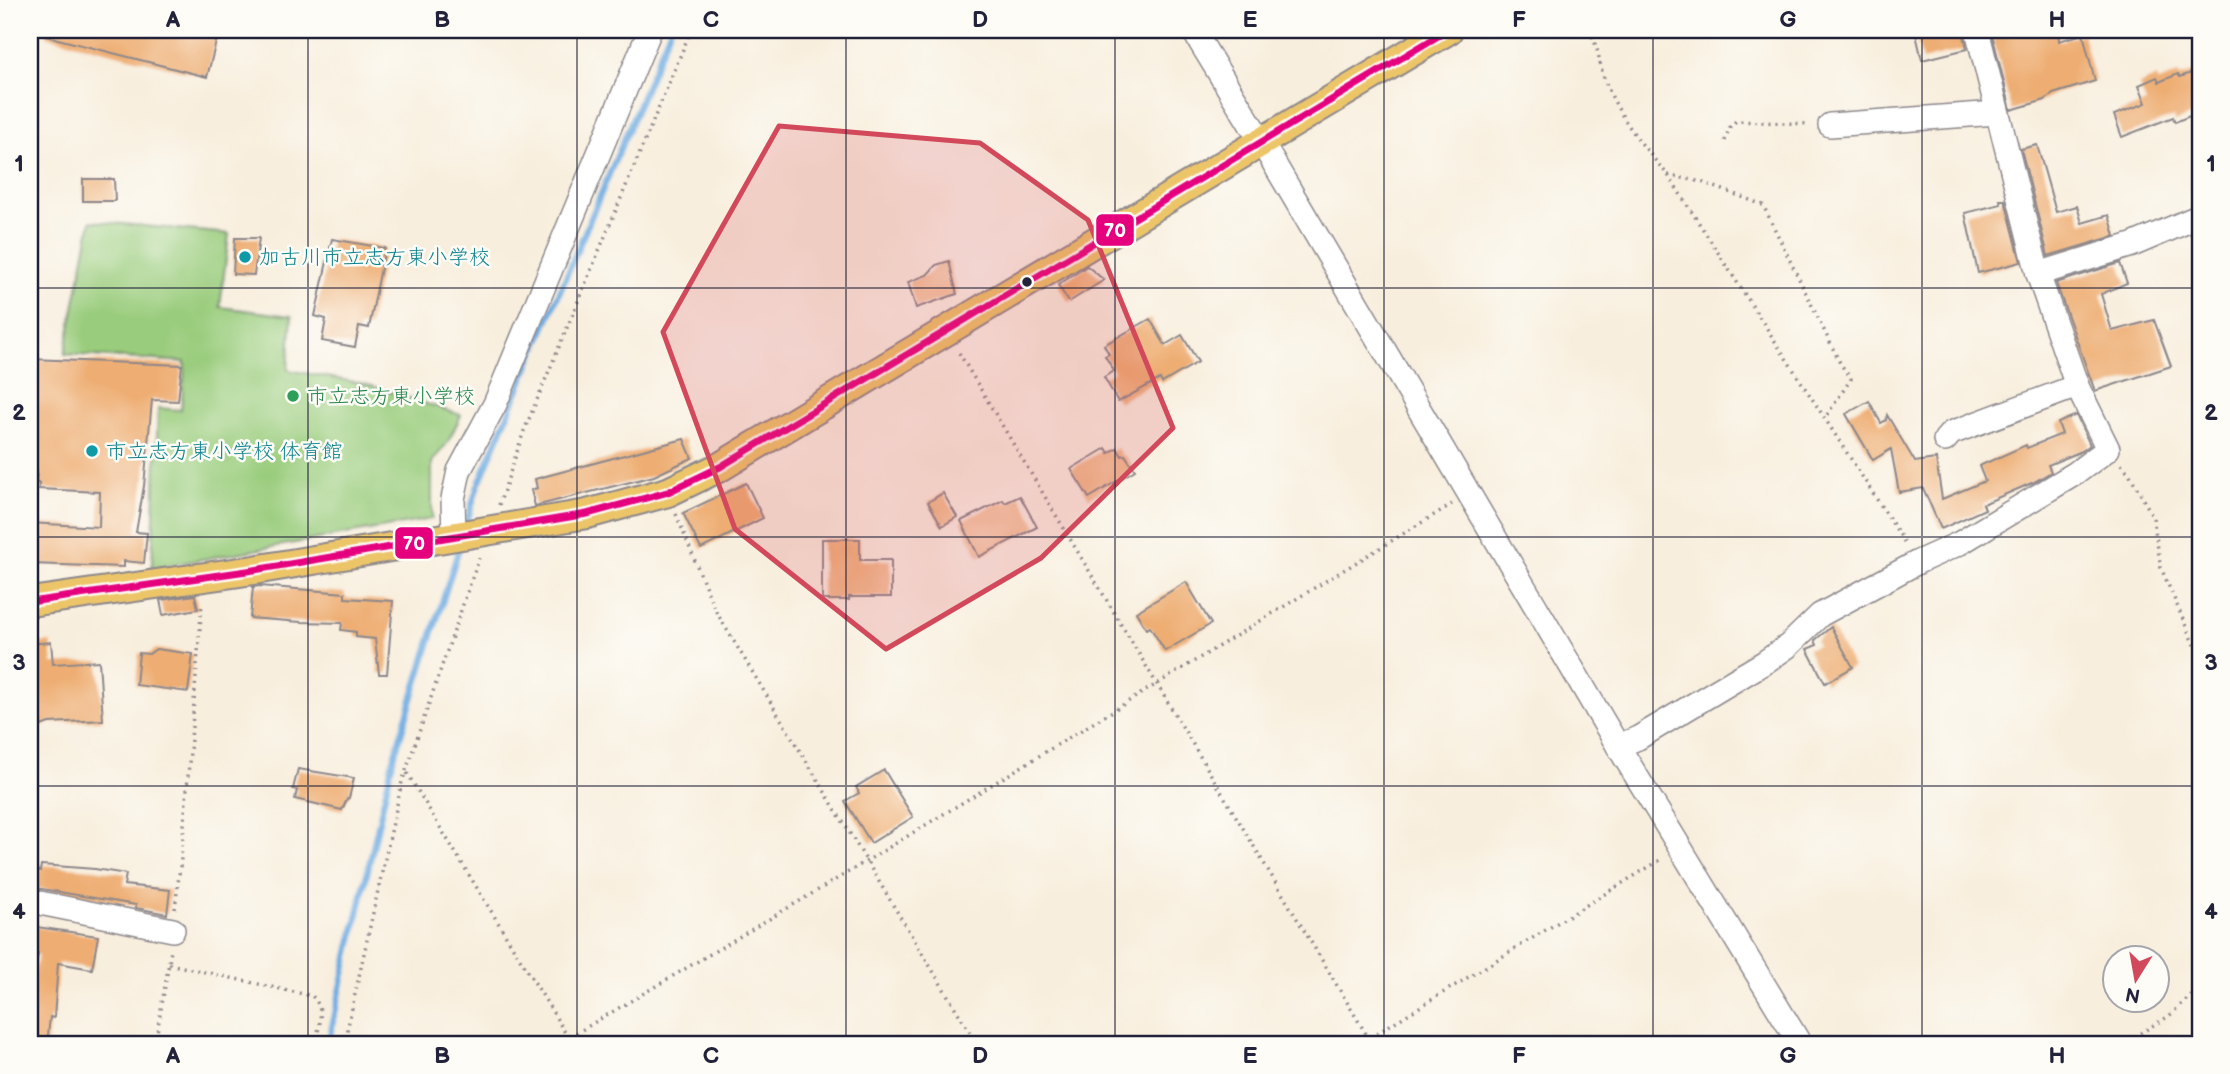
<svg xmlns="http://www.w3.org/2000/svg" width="2230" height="1074" font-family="'Balsamiq Sans','Klee One',sans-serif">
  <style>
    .green { fill: #99cc7c; stroke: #5e775c; stroke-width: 2 }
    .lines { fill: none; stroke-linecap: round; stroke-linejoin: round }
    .stream { stroke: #70ade2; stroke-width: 6 }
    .building { fill: #eeae73 }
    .minor-casing { stroke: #8d888c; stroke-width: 26 }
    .major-casing { stroke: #8d888c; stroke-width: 32 }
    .path { stroke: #8d888c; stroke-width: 3.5; stroke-dasharray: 2 5; stroke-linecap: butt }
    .minor { stroke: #fff; stroke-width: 23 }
    .major { stroke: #edc569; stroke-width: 28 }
    .bus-1-casing { stroke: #fdfcf7; stroke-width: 12 }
    .bus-1 { stroke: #e5007d; stroke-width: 7 }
    .marked { fill: #d1495b; fill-opacity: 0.2; stroke: #d1495b; stroke-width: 5; stroke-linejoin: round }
    .grid { fill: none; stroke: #22223b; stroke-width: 2; stroke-opacity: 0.55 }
    .culture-dot { fill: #0f9aa8; stroke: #fdfcf7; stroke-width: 2.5 }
    .bus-dot { fill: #22223b; stroke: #fdfcf7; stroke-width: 2.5 }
    .leisure-dot { fill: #2e9e5b; stroke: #fdfcf7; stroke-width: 2.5 }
    .labels { text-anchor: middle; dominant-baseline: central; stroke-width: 5; stroke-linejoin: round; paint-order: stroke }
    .culture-label { font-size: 21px; fill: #0d838f; stroke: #fdfcf7; text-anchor: start }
    .leisure-label { font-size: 21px; fill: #27864d; stroke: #fdfcf7; text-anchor: start }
    .line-badge { stroke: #fdfcf7; stroke-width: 2.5 }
    .badge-label { font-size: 19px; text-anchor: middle; font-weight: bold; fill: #fff }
    .neatline { fill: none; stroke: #22223b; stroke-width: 2.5 }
    .grid-label { font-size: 23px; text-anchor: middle; font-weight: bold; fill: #22223b }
  </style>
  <rect width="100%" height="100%" fill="#fdfcf7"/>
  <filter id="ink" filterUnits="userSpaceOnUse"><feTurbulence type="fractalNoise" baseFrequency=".0143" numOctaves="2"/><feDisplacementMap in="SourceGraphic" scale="14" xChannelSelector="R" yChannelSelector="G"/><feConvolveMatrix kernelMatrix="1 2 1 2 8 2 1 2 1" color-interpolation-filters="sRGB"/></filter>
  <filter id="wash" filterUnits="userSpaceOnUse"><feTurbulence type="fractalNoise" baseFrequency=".00686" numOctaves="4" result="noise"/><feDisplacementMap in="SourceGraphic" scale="28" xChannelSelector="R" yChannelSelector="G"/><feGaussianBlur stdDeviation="1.57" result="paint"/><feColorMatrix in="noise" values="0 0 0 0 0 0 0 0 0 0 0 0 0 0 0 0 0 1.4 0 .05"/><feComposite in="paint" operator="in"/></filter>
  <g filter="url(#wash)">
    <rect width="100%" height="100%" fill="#f8eedd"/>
    <!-- green -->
    <path class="green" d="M91,221L229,234L220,307L292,316L288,370L366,384L461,415L448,442L432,462V519L152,568L158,408L181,410L185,362L65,354Z"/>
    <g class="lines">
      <!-- stream -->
      <g class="stream">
        <path d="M466,525L477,488L670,30"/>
        <path d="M328,1044L393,760L461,542"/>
      </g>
    </g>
    <g id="blocks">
      <!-- building -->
      <g class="building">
        <path d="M46,30H184L217,38L207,77L46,36Z"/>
        <path d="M1915,30H1963L1967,49L1922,60Z"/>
        <path d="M1991,30H2058L2059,41L2083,34L2095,81L2053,94L2045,100L2011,110Z"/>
        <path d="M2200,70V112L2175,122L2173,117L2122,137L2114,115L2146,103L2139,85L2157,77L2159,82L2178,74L2180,77Z"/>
        <path d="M2037,145L2056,212L2077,206L2082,223L2109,215L2115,236L2048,256L2021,149Z"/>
        <path d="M83,179H114L115,201H83Z"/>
        <path d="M2000,200H2005L2021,262L1978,273L1965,213L2001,204Z"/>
        <path d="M235,238H259L254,275L233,274Z"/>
        <path d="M332,239L385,248L369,328L359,326L355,347L322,341L326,319L315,316Z"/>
        <path d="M949,261L957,294L916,308L908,282L927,275L936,265Z"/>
        <path d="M2120,263L2127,283L2101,294L2112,331L2154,320L2171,366L2095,391L2056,283Z"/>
        <path d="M1087,266L1104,280L1069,302L1058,285Z"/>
        <path d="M1150,319L1165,345L1182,335L1198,362L1162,383L1160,379L1118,402L1104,377L1114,371L1105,356L1109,354L1104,345Z"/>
        <path d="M30,359L182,365L178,401L152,400L144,486L136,532L147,533L144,563L124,561V567L30,564V523L99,527L100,492L39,489V483H36L37,470H30Z"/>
        <path d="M1869,401L1881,423L1886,420L1887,415L1915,462L1936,459L1942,499L1985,481L1979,466L2026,445L2027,448L2062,434L2058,423L2076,415L2090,445L2082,451L2048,465L2051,472L2034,482L1983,504L1985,509L1941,529L1923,488L1899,492L1891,449L1873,460L1846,414Z"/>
        <path d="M684,439L692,458L654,476L535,506L531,490L537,488L535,479Z"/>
        <path d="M1106,448L1109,453L1117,448L1122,456L1125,455L1135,470L1089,498L1071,469Z"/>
        <path d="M746,483L763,518L701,549L683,513Z"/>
        <path d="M943,493L957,517L942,526L928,502Z"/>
        <path d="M1020,496L1037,527L979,557L961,521L1003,500L1005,503Z"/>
        <path d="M822,539H860V560H891V597H849V600H822Z"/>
        <path d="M1186,582L1211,624L1165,651L1150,627L1146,629L1136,612Z"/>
        <path d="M260,586L345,593V598L393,601L387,674H379L375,639L356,637V632L341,630L342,623L301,622L250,618L253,587Z"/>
        <path d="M195,595L198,609L163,615L160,600Z"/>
        <path d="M1831,627L1853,667L1825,683L1807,649L1817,645L1815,640Z"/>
        <path d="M51,642L53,664L99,661L103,720L49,723L30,730V644Z"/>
        <path d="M156,649L193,654L188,692L136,685L139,653L149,654Z"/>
        <path d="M298,769L354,778L349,798L347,799L342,810L295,799L297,790L293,789Z"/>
        <path d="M884,770L913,817L871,843L845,801L859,793L856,787Z"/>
        <path d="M41,865L95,869L126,874L124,885L170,890L167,914L136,908V905L30,887V870L40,871Z"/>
        <path d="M30,926L98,936L92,969L58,963L54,1018L50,1017L47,1044H30V989H32L38,954H30Z"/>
      </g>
    </g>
  </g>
  <g filter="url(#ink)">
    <use href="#blocks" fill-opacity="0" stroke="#8d888c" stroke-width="2"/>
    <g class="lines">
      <!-- minor casing -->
      <g class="minor-casing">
        <g id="minor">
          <path d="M1193,30L1262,143L1618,746L1800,1044"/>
          <path d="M1830,125L1997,113"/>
          <path d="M2038,274L2132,245L2200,216"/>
          <path d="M1945,440L1951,433L2077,386"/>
          <path d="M454,536L453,499L459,471L495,404L650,30"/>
          <path d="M1618,746L1638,738L1765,662L1788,646L1820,615L1918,562L1960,543L2076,473L2108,449L2077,386L2038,274L1977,30"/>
          <path d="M30,901L173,930"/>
        </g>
      </g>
      <!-- major casing -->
      <g class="major-casing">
        <path id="major" d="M30,602L254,570L587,514L668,492L720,467L753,447L1448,30"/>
      </g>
      <!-- path -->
      <g class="path">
        <path d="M1589,30C1600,49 1598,62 1605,81C1619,117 1642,146 1668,175L1905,543"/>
        <path d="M1725,141L1729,128L1736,121L1810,124"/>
        <path d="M1668,175L1702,182L1763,205L1840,363L1851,379L1825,418"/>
        <path d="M959,353L1372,1044"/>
        <path d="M2121,464L2129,473L2153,517L2161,568L2200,659"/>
        <path d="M499,505L524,431L691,30"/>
        <path d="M676,514L715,610L977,1044"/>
        <path d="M407,773L572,1044"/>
        <path d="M175,909L182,850L202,603"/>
        <path d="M169,964L312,996C326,1010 319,1026 315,1044"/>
        <path d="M155,1044L171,951"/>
        <path d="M344,1044L402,782L479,558"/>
        <path d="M558,1044L847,873L1452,504"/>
        <path d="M1359,1044L1662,859"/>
        <path d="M2122,1044L2169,1016L2200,987"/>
      </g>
      <!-- minor -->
      <use href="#minor" class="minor"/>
      <!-- major -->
      <use href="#major" class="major"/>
      <!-- bus-1 casing -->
      <g class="bus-1-casing">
        <path id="bus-1" d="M30,602L254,570L587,514L668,492L720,467L753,447L1448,30"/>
      </g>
      <!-- bus-1 -->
      <use href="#bus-1" class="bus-1"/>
    </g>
  </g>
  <!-- marked area -->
  <path class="marked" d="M779,126L980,143L1088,220L1173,428L1041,558L886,649L735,529L663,332Z"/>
  <!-- grid -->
  <path class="grid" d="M308,30V1044M577,30V1044M846,30V1044M1115,30V1044M1384,30V1044M1653,30V1044M1922,30V1044M30,288H2200M30,537H2200M30,786H2200"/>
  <!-- markers -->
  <g class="culture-dot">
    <circle cx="245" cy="257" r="7"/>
    <circle cx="92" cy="451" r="7"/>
  </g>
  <circle class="bus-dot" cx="1027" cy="282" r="6"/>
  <circle class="leisure-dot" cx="293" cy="396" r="7"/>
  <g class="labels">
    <!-- culture labels -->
    <g class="culture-label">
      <text x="259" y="257">加古川市立志方東小学校</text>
      <text x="106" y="451">市立志方東小学校 体育館</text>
    </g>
    <!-- leisure labels -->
    <g class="leisure-label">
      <text x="307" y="396">市立志方東小学校</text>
    </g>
  </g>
  <g class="line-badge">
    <rect x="1095" y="213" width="40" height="34" rx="7" fill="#e5007d"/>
    <rect x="394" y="526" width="40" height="34" rx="7" fill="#e5007d"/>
  </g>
  <g class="badge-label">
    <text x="1115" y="237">70</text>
    <text x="414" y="550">70</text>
  </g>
  <!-- margin -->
  <rect width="2230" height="1074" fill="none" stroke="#fdfcf7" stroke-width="77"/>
  <!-- north arrow -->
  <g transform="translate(2136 979) rotate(191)"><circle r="33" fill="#fdfcf7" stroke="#a5a5ac" stroke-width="2"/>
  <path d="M0-5L12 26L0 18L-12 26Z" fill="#d1495b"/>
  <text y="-10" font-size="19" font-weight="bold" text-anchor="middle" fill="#22223b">N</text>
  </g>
  <rect x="38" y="38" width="2154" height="998" class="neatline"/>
  <g class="grid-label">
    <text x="173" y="27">A</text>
    <text x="442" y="27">B</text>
    <text x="711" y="27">C</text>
    <text x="980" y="27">D</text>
    <text x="1250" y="27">E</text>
    <text x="1519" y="27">F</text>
    <text x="1788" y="27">G</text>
    <text x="2057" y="27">H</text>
    <text x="19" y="171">1</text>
    <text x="2211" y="171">1</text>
    <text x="19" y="420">2</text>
    <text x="2211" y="420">2</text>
    <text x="19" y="670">3</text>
    <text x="2211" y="670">3</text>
    <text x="19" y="919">4</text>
    <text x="2211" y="919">4</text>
    <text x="173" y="1063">A</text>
    <text x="442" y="1063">B</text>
    <text x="711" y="1063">C</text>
    <text x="980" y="1063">D</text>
    <text x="1250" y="1063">E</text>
    <text x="1519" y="1063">F</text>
    <text x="1788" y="1063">G</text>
    <text x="2057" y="1063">H</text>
  </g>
</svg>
